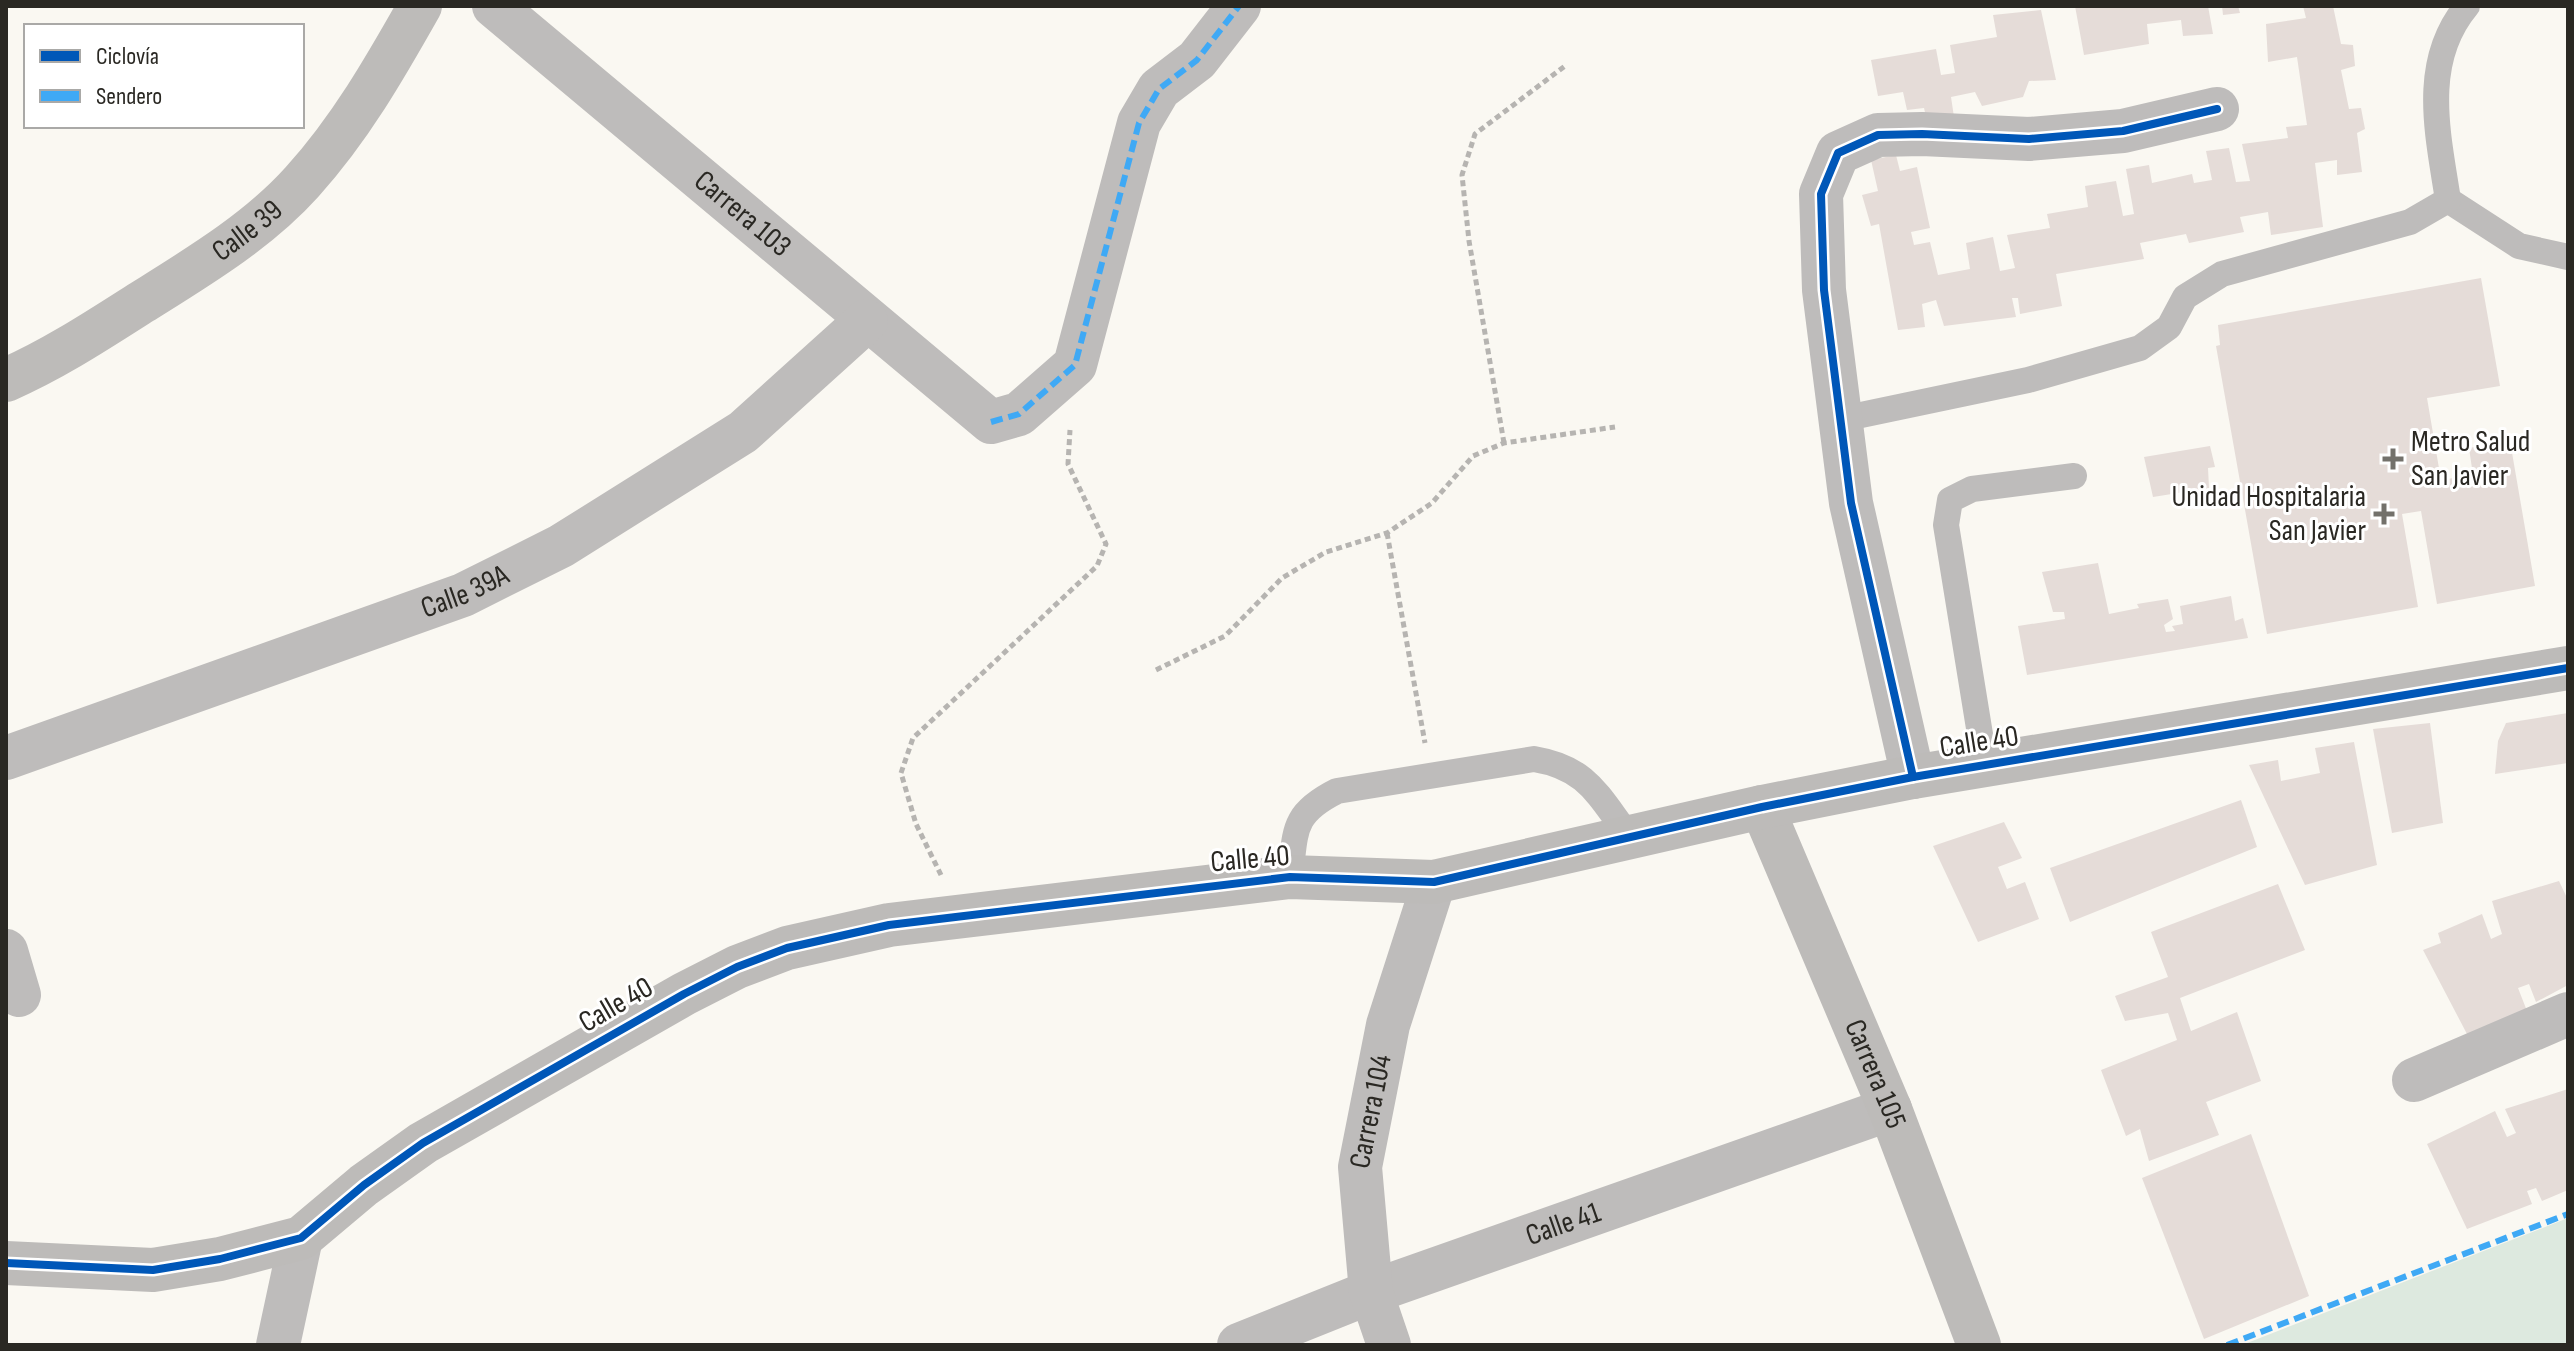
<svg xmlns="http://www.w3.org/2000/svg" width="2574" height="1351" font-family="'Sofia Sans Condensed',sans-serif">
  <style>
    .green { fill: #dde9df }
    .building { fill: #e5dcd8 }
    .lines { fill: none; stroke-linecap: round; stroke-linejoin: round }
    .path { stroke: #b6b4b1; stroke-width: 5; stroke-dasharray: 6 4; stroke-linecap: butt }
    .lane { stroke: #bebcbb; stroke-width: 26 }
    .street { stroke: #bebcbb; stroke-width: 44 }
    .secondary { stroke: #bdbbb9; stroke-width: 44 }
    .quiet { stroke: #3fa9f5; stroke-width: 6; stroke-dasharray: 12 6; stroke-linecap: butt }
    .cycleway-casing { stroke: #fff; stroke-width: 13 }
    .cycleway { stroke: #0057b8; stroke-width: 8 }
    .poi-dot { fill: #73716b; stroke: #fff; stroke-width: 3 }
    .labels { text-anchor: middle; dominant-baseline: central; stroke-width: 6; stroke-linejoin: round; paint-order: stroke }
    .street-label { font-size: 30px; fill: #2a2823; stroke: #fff }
    .poi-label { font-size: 30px; fill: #2a2823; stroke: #fff; text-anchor: start }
  </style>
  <rect width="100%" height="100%" fill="#faf8f2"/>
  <!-- green -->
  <path class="green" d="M2568,1218V1345H2242Z"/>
  <!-- building -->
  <g class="building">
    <path d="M2075,6H2208L2213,34L2183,36L2181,20L2147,24L2149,44L2084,55Z"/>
    <path d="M2222,6H2238L2240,13L2223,15Z"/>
    <path d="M2303,6H2333L2341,44L2353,45L2355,66L2341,70L2349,109L2361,108L2365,129L2357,133L2362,172L2337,175V160L2315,163L2323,227L2271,235L2268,212L2240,217L2244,232L2189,243L2186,234L2140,243L2144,259L2056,274L2062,306L2020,314L2018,298H2012L2016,317L1944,326L1936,300L1922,304L1925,327L1898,330L1879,224L1871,226L1862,195L1878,191L1871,160L1896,155L1900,171L1917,167L1930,228L1911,232L1914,245L1930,242L1938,275L1970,269L1966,243L1993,237L2000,271L2015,268L2007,235L2050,228L2047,214L2088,207L2085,186L2116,181L2123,216L2134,214L2126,169L2149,165L2152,183L2192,174L2194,183L2212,180L2206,151L2229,148L2236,182L2250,181L2242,144L2288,138L2286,127L2307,125L2297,57L2268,62L2266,24L2306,18Z"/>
    <path d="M2041,10L2056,80L2029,81L2023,97L1982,106L1975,92L1951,97L1954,117L1927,121L1924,108L1907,110L1903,92L1878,96L1871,60L1936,49L1941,75L1955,73L1950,45L1997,37L1993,15Z"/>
    <path d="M2481,278L2500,386L2427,398L2441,480L2473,475L2469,448L2510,441L2535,586L2437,604L2421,511L2402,514L2418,607L2267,634L2216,346L2220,345L2218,325Z"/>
    <path d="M2210,446L2215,467L2208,468L2209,488L2153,497L2144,457Z"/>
    <path d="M2098,563L2109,614L2139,608L2137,604L2168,599L2173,619L2164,625L2166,632L2175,631L2172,626L2183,624L2180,606L2231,596L2235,621L2243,618L2248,638L2027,675L2018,626L2065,619L2064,612H2053L2042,572Z"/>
    <path d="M2568,713V763L2495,774L2498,741L2506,723Z"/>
    <path d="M2430,723L2443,823L2392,833L2373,729Z"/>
    <path d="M2354,742L2377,865L2305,885L2249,765L2278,760L2281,781L2320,773L2315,748Z"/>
    <path d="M2241,800L2257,847L2070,922L2050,868Z"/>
    <path d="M2004,822L2022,858L1998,867L2007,889L2025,882L2039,919L1978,942L1933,846Z"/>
    <path d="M2559,881L2568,900V985L2536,1002L2529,984L2518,988L2527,1011L2467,1034L2423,950L2441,943L2438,933L2482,914L2491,939L2502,934L2492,901Z"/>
    <path d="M2278,884L2305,950L2180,998L2191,1031L2237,1012L2261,1081L2206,1102L2219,1135L2149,1161L2140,1129L2126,1136L2101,1070L2177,1040L2168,1013L2125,1021L2115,996L2168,977L2151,932Z"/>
    <path d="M2568,1089V1190L2542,1201L2536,1188L2527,1191L2532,1204L2467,1229L2427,1144L2495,1111L2507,1137L2516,1133L2505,1109Z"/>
    <path d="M2251,1134L2309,1296L2204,1339L2142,1178Z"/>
  </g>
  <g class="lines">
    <!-- path -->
    <g class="path">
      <path d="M1504,443L1469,241L1462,175L1475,134L1565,66"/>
      <path d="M1387,533L1425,743"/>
      <path d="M1156,670L1225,636L1282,578L1326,552L1387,533L1432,503L1473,456L1504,443L1615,427"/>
      <path d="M941,875L916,824L901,773L913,738L1097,566L1106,544L1068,464L1070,430"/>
    </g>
    <!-- lane -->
    <g class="lane">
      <path d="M2448,200L2519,246L2568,257"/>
      <path d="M1842,419L2028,380L2140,348L2169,327L2185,297L2222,274L2410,222L2448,200C2438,134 2420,62 2467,6"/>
      <path d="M1985,765L1946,525L1950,500L1972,489L2074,476"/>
      <path d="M1290,877C1296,831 1291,814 1337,791L1534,759C1588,768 1598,796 1629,836"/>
    </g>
    <!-- street -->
    <g class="street">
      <path id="s1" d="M494,6L991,422L1019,414L1075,365L1139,123L1159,89L1197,60L1239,6"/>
      <path id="s2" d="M6,758L463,595L561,546L743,432L866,321"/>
      <path d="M1913,777L1851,503L1824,290L1821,194L1838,153L1878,135L1922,134L2029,139L2123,131L2217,109"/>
      <path d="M6,951L19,995"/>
      <path d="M2414,1080L2568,1014"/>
      <path d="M278,1345L301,1238"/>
      <path id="s3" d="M1239,1345L1371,1292L1890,1109"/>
      <path id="s4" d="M1389,1345L1371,1292L1360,1167L1388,1025L1434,882"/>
    </g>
    <!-- secondary -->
    <g class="secondary">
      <path id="s5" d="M6,380C54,359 98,330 142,302C198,267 258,231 302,182C350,129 385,68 420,6"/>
      <path id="s6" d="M1762,807L1890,1109L1979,1345"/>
      <path d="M6,1263L153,1270L220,1259L301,1238L364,1185L423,1143L684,994L737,967L787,948L889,925L1290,877L1434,882L1762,807L1913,777L2568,668"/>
    </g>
    <!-- quiet -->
    <g class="quiet">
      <path d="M991,422L1019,414L1075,365L1139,123L1159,89L1197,60L1239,6"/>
      <path d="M2227,1345L2568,1214"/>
    </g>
    <!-- cycleway casing -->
    <g class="cycleway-casing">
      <g id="cycleway">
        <path d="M1913,777L1851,503L1824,290L1821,194L1838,153L1878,135L1922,134L2029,139L2123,131L2217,109"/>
        <path d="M6,1263L153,1270L220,1259L301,1238L364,1185L423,1143L684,994L737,967L787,948L889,925L1290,877L1434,882L1762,807L1913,777L2568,668"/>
      </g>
    </g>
    <!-- cycleway -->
    <use href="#cycleway" class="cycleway"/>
  </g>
  <!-- markers -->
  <g class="poi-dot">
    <path d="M2389 447h8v8h8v8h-8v8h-8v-8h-8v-8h8z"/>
    <path d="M2380 502h8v8h8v8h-8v8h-8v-8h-8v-8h8z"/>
  </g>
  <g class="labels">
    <!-- street labels -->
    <g class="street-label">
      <text stroke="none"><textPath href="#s1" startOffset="324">Carrera 103</textPath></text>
      <text stroke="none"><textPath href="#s5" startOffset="284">Calle 39</textPath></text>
      <text stroke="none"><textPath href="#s2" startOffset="488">Calle 39A</textPath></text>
      <text transform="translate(1979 742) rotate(-9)">Calle 40</text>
      <text transform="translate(1250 859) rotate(-5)">Calle 40</text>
      <text transform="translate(616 1005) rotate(-30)">Calle 40</text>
      <text stroke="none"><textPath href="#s6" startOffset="290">Carrera 105</textPath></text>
      <text stroke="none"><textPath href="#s4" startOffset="238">Carrera 104</textPath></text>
      <text stroke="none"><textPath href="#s3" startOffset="346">Calle 41</textPath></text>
    </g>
    <!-- poi labels -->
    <g class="poi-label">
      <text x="2411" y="442">Metro Salud<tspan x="2411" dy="34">San Javier</tspan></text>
      <text x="2366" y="497" text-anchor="end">Unidad Hospitalaria<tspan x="2366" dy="34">San Javier</tspan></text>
    </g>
  </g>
  <!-- border -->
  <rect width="2574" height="1351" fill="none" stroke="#2a2823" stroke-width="16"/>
  <!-- legend -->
  <rect x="24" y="24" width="280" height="104" fill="#ffffff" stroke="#aaa9a7" stroke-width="2"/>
  <rect x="40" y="50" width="40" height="12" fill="#0057b8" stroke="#aaa9a7" stroke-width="2"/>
  <text x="96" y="64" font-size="24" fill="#2a2823">Ciclovía</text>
  <rect x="40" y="90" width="40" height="12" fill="#3fa9f5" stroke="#aaa9a7" stroke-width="2"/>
  <text x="96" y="104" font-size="24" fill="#2a2823">Sendero</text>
</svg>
